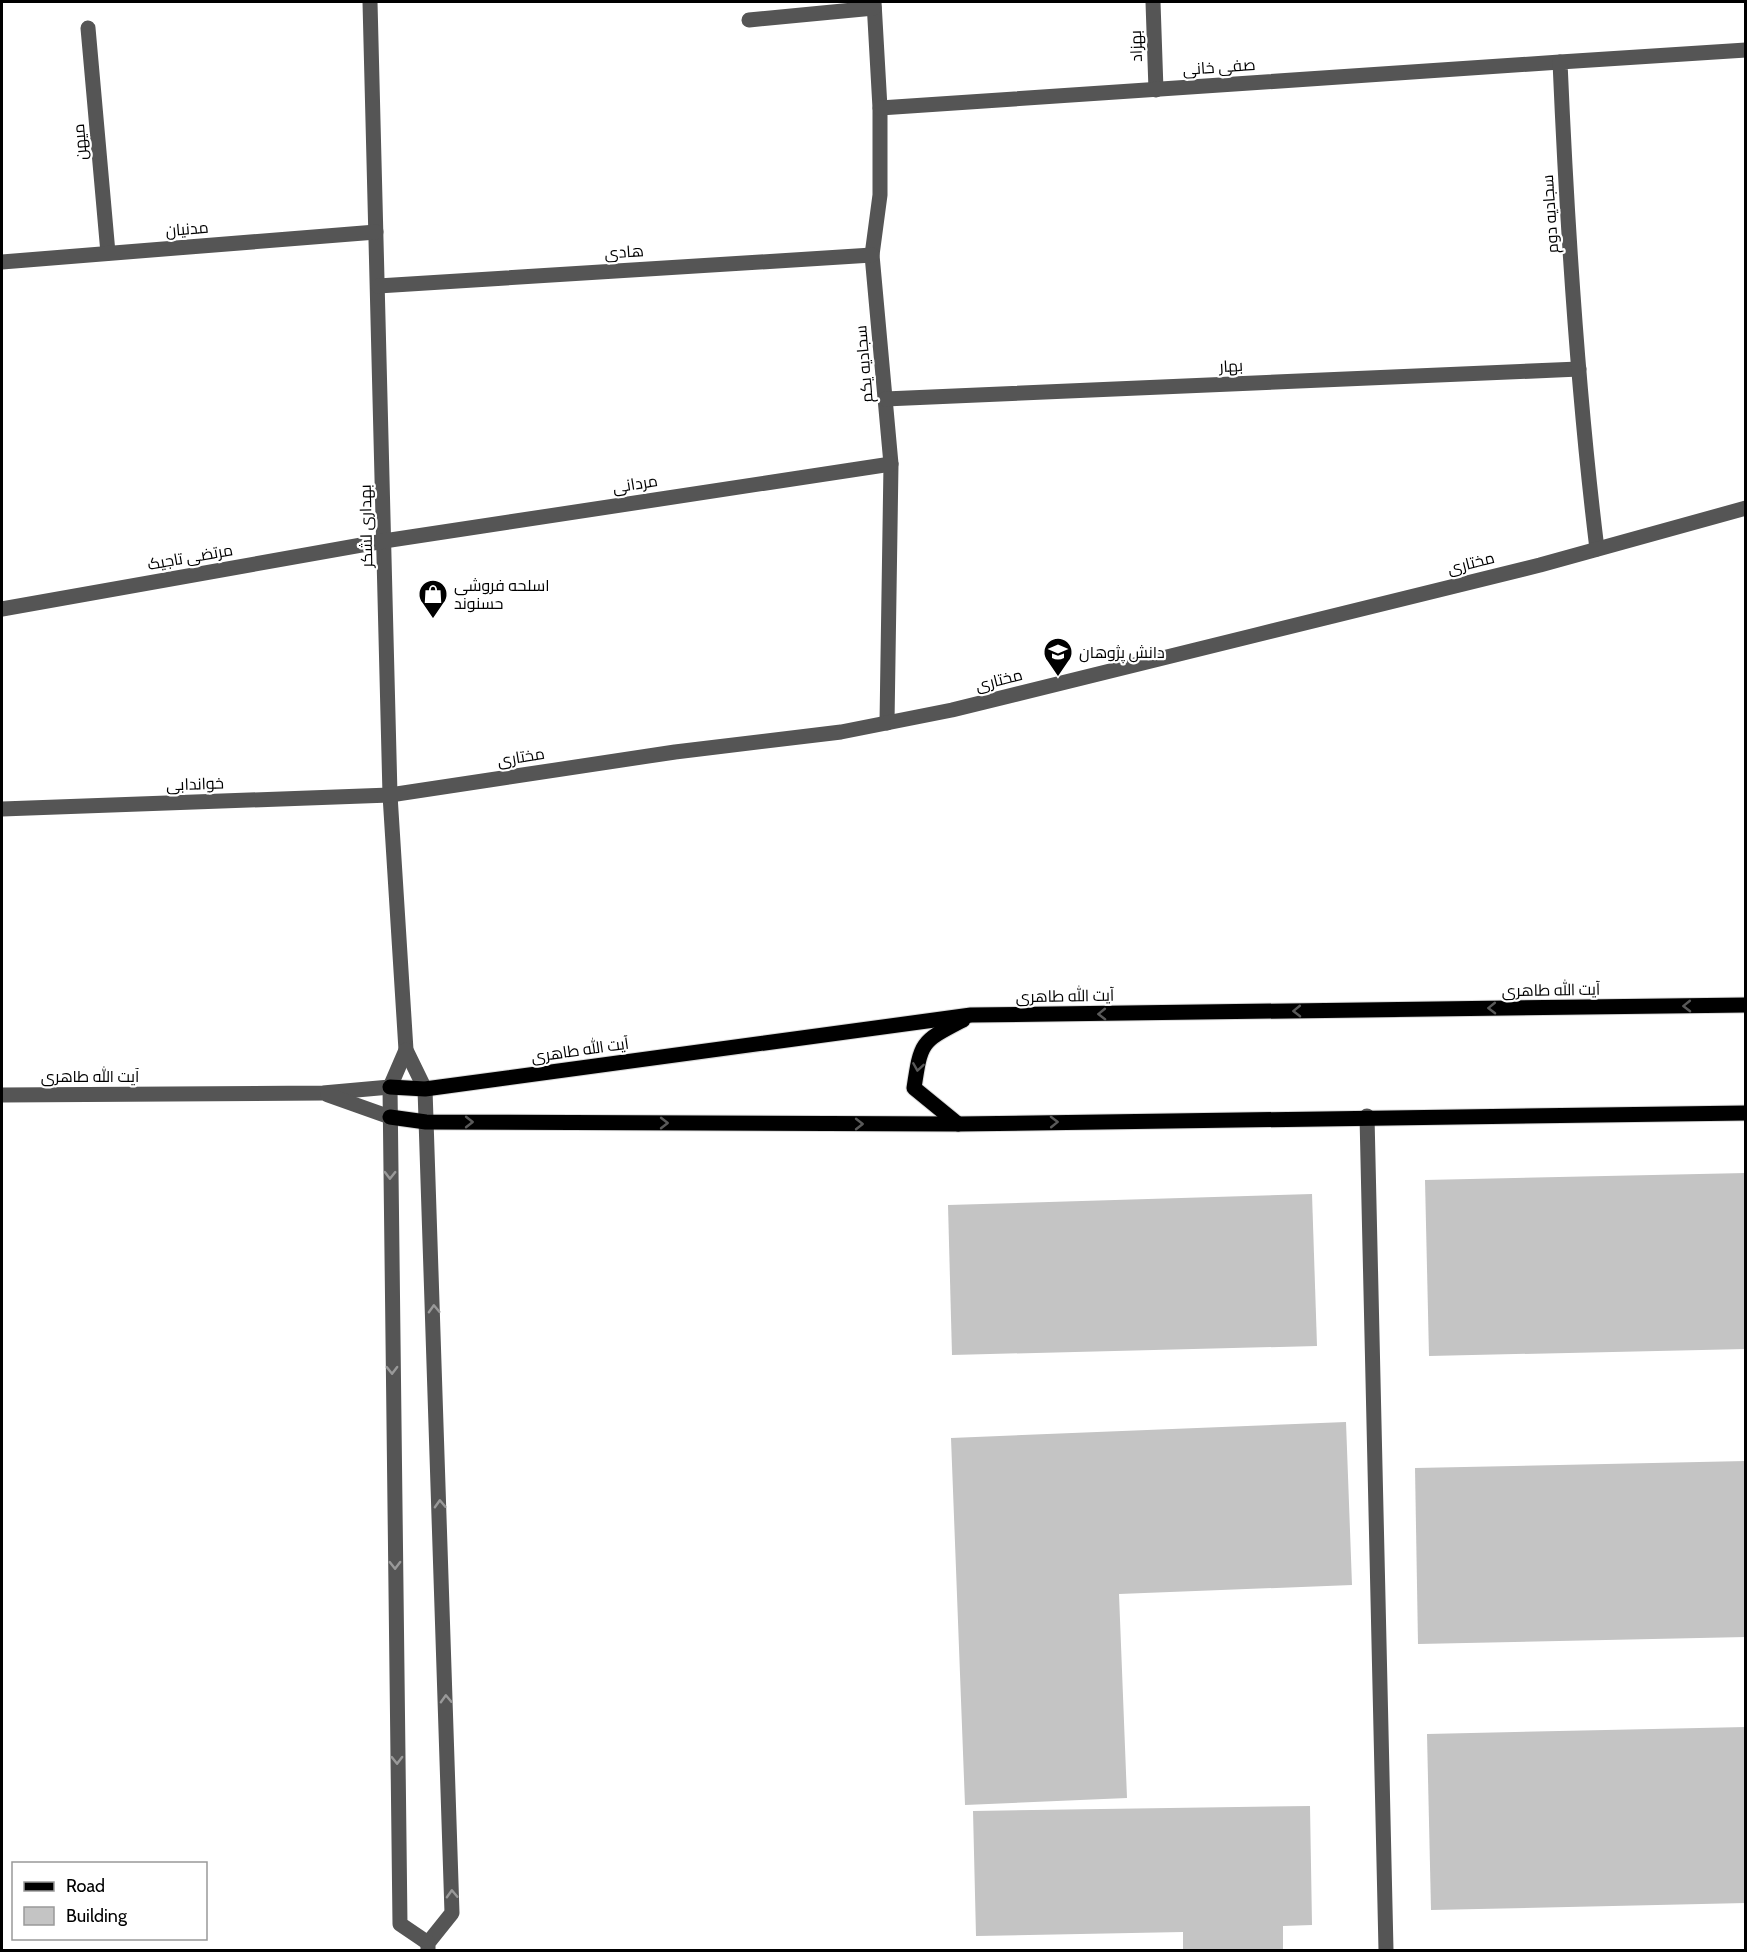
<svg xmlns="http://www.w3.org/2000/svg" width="1747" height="1952" font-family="Cabin,Cairo,sans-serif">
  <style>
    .building { fill: #c4c4c4 }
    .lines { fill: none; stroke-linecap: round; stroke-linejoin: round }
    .major-casing { stroke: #dbdbdb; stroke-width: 17 }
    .minor { stroke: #555; stroke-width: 15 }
    .major { stroke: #000; stroke-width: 15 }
    .oneway { stroke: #595959 }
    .oneway2 { stroke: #999 }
    .labels { text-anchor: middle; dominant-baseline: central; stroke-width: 4.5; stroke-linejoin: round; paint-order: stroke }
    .street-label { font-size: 16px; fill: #000; stroke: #fff }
    .poi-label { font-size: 16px; fill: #000; stroke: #fff; text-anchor: start }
  </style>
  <rect width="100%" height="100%" fill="#fff"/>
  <!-- building -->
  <g class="building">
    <path d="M1746,1173V1349L1429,1356L1425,1180Z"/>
    <path d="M1312,1194L1317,1346L952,1355L948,1205Z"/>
    <path d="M1346,1422L1352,1585L1119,1594L1127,1798L965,1805L951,1438Z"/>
    <path d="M1746,1461V1637L1418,1644L1415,1468Z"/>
    <path d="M1746,1727V1903L1431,1910L1427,1734Z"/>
    <path d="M1310,1806L1312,1925L1283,1926V1950H1183V1932L976,1936L973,1811Z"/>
  </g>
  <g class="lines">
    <!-- major casing -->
    <g class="major-casing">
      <g id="major">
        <path d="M390,1087L425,1089L971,1015L1746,1005"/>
        <path d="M390,1117L426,1122L958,1124L1746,1113"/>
        <path d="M958,1124L914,1088C921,1041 921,1042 963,1020"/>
      </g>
    </g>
    <!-- minor -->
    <g class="minor">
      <path d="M370,2L390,795L406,1050L425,1089L452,1913L428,1943V1950"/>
      <path d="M874,2L880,108V195L872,255L891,464L887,723"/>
      <path d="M1153,2L1156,90"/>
      <path d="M749,20L874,8"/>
      <path d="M88,28L108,253"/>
      <path d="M880,108L1560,62"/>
      <path d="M2,262L376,232"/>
      <path d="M378,286L872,255"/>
      <path d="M885,399L1579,369"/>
      <path d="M1597,549C1577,387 1567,225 1560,62L1746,50"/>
      <path d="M2,609L384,541L891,464"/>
      <path d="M2,809L390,795L675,752L841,732L952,710L1256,635L1540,565L1746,508"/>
      <path d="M406,1050L390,1087L400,1924L428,1943"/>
      <path d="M2,1095L323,1093L390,1087"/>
      <path d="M328,1095L390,1117"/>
      <path d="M1367,1116L1386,1950"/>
    </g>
    <!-- major -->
    <use href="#major" class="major"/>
  </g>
  <!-- one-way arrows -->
  <defs><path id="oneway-chevron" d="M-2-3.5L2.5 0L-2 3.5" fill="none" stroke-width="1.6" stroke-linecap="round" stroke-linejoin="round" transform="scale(1.5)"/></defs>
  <g class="oneway">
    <use href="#oneway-chevron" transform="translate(1687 1006) rotate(179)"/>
    <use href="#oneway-chevron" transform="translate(1492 1008) rotate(179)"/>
    <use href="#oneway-chevron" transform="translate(1297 1011) rotate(179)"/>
    <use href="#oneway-chevron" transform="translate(1102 1014) rotate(179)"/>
    <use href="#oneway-chevron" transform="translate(918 1067) rotate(99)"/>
    <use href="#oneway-chevron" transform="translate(469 1122)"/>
    <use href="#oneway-chevron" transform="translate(1054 1122) rotate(-1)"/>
    <use href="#oneway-chevron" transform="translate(664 1123)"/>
    <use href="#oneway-chevron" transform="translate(859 1124)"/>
  </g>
  <g class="oneway2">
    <use href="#oneway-chevron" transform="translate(390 1175) rotate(91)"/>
    <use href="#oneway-chevron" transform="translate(434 1309) rotate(-92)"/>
    <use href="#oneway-chevron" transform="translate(392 1370) rotate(89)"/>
    <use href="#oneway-chevron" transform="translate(440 1504) rotate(-92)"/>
    <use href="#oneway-chevron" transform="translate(395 1565) rotate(89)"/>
    <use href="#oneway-chevron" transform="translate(446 1699) rotate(-92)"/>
    <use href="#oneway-chevron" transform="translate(397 1760) rotate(89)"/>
    <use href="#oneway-chevron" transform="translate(452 1894) rotate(-92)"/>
  </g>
  <!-- icons -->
  <defs>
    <g id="shop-pin" transform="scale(1.5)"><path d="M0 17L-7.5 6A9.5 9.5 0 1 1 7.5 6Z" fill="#000" stroke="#fff"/><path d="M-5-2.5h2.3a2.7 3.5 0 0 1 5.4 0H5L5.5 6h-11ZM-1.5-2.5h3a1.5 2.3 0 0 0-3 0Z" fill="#fff"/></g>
    <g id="school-pin" transform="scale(1.5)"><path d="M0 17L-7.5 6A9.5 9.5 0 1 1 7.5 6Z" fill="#000" stroke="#fff"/><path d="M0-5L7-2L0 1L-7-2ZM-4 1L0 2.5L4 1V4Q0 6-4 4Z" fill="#fff"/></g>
  </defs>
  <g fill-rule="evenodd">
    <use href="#shop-pin" x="433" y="594"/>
    <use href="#school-pin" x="1058" y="652"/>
  </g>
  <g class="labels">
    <!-- street labels -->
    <g class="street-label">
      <text transform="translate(1136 46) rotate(-92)">بهزاد</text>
      <text transform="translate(1219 67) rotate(-4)">صفی خانی</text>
      <text transform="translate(80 142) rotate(-95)">میهن</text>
      <text transform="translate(1550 214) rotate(-94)">سجادیه دوم</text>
      <text transform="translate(187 229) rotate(-5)">مدنیان</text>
      <text transform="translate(624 252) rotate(-4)">هادی</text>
      <text transform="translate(864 364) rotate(-95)">سجادیه یکم</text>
      <text transform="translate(1231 366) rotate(-3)">بهار</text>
      <text transform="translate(635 484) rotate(-9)">مردانی</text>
      <text transform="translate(366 526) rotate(-91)">بهداری لشکر</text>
      <text transform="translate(190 557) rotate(-10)">مرتضی تاجیک</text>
      <text transform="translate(1471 563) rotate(-14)">مختاری</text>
      <text transform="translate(999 680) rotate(-14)">مختاری</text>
      <text transform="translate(521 757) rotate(-9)">مختاری</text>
      <text transform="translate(195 784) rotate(-2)">خواندابی</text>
      <text transform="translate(1551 990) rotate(-1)">آیت الله طاهری</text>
      <text transform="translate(1065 996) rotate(-1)">آیت الله طاهری</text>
      <text transform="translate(580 1050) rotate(-8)">آیت الله طاهری</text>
      <text x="90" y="1076">آیت الله طاهری</text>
    </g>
    <!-- poi labels -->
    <g class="poi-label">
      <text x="454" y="585">اسلحه فروشی<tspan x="454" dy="18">حسنوند</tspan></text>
      <text x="1079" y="652">دانش پژوهان</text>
    </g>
  </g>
  <!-- border -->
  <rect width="1747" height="1952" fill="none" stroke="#000000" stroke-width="6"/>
  <!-- legend -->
  <rect x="12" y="1862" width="195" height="78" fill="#ffffff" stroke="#999999" stroke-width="1.5"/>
  <rect x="24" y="1882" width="30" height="9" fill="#000000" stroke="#999999" stroke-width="1.5"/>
  <text x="66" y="1892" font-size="18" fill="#000000">Road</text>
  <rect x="24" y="1907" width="30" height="18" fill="#c4c4c4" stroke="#999999" stroke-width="1.5"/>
  <text x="66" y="1922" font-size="18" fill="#000000">Building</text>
</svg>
